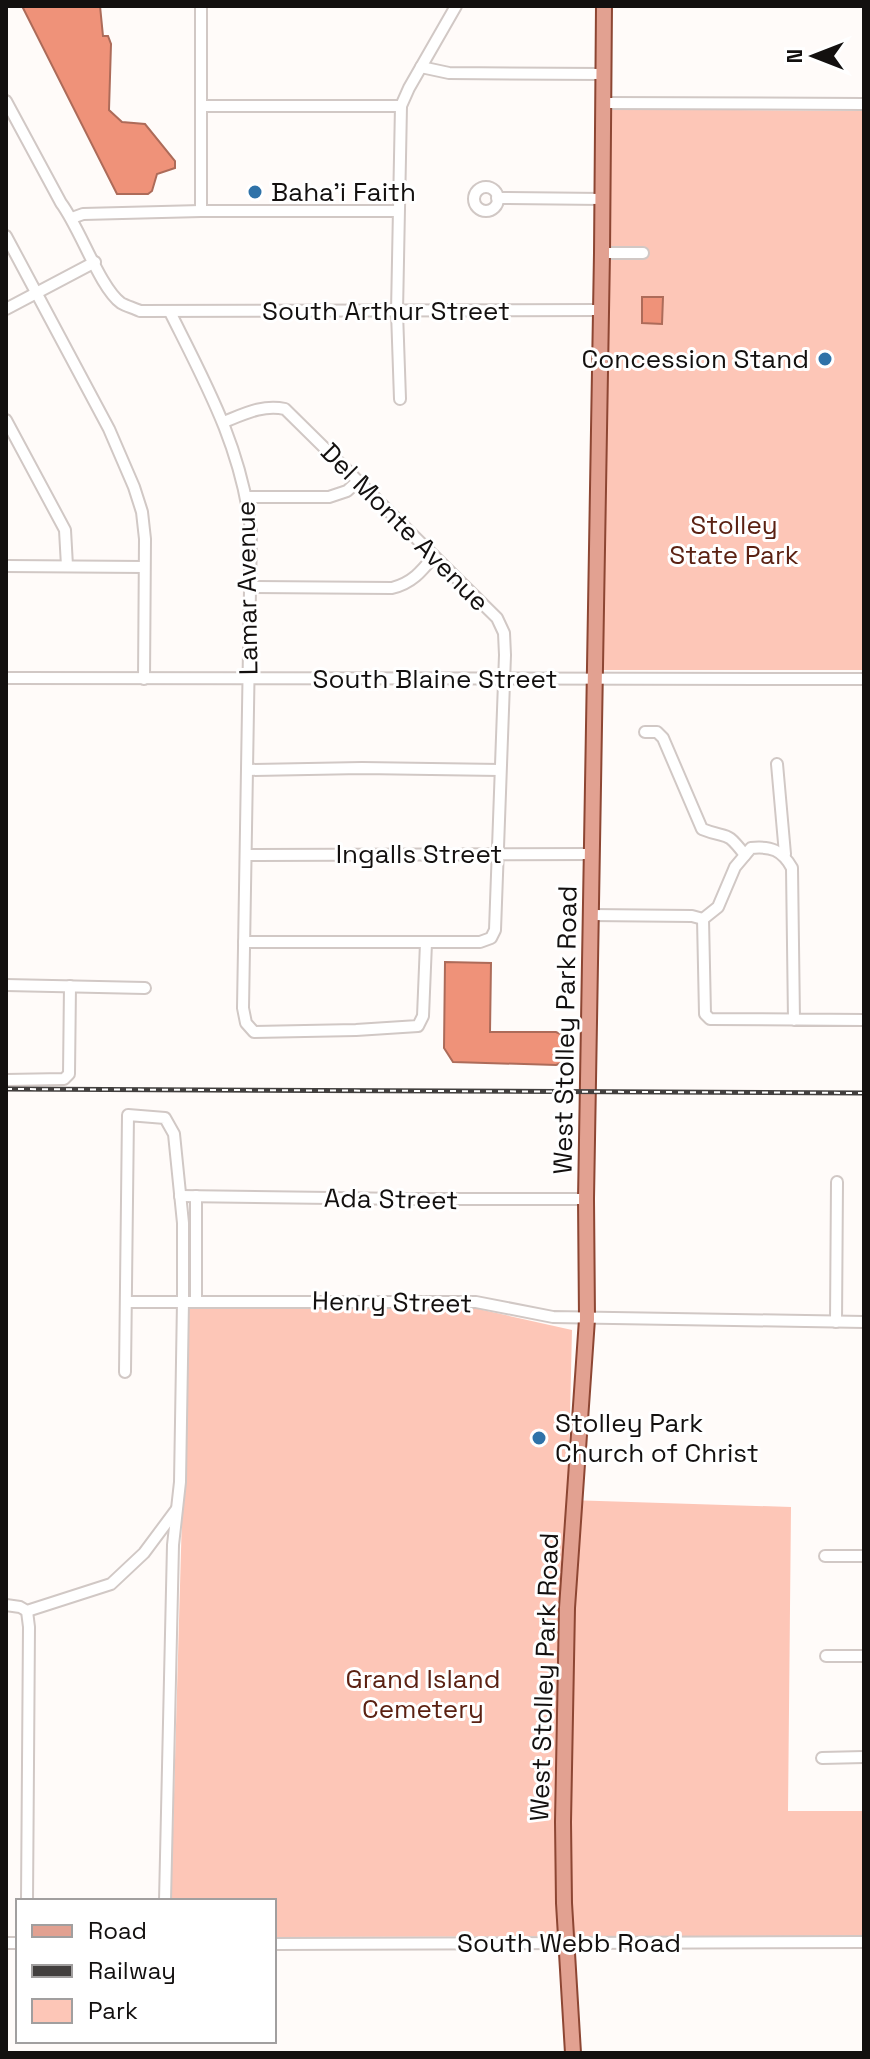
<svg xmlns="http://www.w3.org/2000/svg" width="870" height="2059" font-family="'Space Grotesk',sans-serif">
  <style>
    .green { fill: #fdc6b7 }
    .water { fill: #ef9279; stroke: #ad6b59; stroke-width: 2 }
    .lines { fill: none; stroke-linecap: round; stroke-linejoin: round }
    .minor-casing { stroke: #d1c8c5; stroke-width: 14 }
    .major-casing { stroke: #8d4633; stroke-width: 18 }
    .minor { stroke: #fff; stroke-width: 10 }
    .major { stroke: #e2a191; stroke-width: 14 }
    .rail-casing { stroke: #423f3e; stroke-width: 5 }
    .rail { stroke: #fff; stroke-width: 2; stroke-dasharray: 6; stroke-linecap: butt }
    .poi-dot { fill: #2f72a8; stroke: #fff; stroke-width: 3 }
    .labels { text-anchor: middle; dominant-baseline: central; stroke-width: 6; stroke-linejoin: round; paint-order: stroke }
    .poi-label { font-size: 26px; fill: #13100f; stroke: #fff; text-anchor: start }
    .street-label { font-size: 26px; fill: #13100f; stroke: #fff }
    .park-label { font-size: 26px; fill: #5b2112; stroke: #fff }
  </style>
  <rect width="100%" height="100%" fill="#fffbf9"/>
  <!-- green -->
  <g class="green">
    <path d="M611,109L864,111V670H601Z"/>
    <path d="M188,1306L474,1308L572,1330L568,1500L791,1507L788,1811H864V1936L274,1937V1901H171Z"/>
  </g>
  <!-- water -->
  <g class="water">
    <path d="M22,6H100L103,36H108L111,44L109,110L122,122L145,124L175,161V168L157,174L152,191L148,194H117Z"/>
    <path d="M642,297H663L662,324L642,323Z"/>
    <path d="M445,962L491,963L490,1032H556L563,1035C569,1047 573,1060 556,1065L453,1062L444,1048Z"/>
  </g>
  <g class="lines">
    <!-- minor casing -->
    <g class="minor-casing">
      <g id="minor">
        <path d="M201,6V211"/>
        <path d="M421,67L449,73L603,74"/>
        <path d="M6,101L61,203C80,228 100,288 121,303C126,306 134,308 140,311L601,310"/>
        <path d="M603,103L864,104"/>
        <path d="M201,106H401"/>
        <circle cx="486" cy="199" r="12"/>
        <path d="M497,198L603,199"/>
        <path d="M72,218L83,214L201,211H398"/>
        <path d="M6,236L109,429L134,487L142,512L145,539L144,679"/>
        <path d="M602,253H643"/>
        <path d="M6,309L95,262"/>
        <path d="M170,312C207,386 241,447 251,530L243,1008L246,1023L254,1032L356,1030L418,1026L423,1016L426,943"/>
        <path d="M400,399L397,312L401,106L409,88L456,6"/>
        <path d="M6,420L65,530L67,566"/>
        <path d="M224,422C244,414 263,404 285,409L497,618L504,633L505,655L495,930L491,938L480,942H244"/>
        <path d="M247,497H329L347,491L358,481"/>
        <path d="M6,566L144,567"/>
        <path d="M251,587L392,588C412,583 421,572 434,556"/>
        <path d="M6,678L864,679"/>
        <path d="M645,732H657L663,738L702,829C729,840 724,828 745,855"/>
        <path d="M777,764L785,854"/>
        <path d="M248,770L362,768L500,770"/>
        <path d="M247,855L592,854"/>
        <path d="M591,915L692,916L703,919"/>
        <path d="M6,985L145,988"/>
        <path d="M794,1020L792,868C782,850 771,846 751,848L735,867L718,907L703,919L705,1014L710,1019L864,1020"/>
        <path d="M6,1080L64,1079L69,1074L70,986"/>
        <path d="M180,1196L410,1199H586"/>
        <path d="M196,1301V1196"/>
        <path d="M128,1302H476L553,1317L864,1322"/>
        <path d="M836,1322L837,1182"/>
        <path d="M125,1372L128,1115L165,1118L174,1134L183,1223V1301L180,1482L173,1545L165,1901"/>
        <path d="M825,1556H864"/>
        <path d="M6,1605L20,1607L27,1611L111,1584L144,1553L176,1510"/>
        <path d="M27,1611L29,1627L27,1901"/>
        <path d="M826,1656H864"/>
        <path d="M822,1758L864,1757"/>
        <path d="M6,1943H18"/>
        <path d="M274,1944L864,1942"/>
      </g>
    </g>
    <!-- major casing -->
    <g class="major-casing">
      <path id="major" d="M573,2053L564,1903L563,1822L567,1608L587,1319L586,1199L602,253L604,6"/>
    </g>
    <!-- minor -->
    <use href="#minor" class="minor"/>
    <!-- major -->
    <use href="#major" class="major"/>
    <!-- rail casing -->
    <g class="rail-casing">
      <path id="rail" d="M6,1089L864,1093"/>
    </g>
    <!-- rail -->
    <use href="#rail" class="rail"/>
  </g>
  <!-- markers -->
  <g class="poi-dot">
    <circle cx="255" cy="192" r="8"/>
    <circle cx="825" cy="359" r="8"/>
    <circle cx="539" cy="1438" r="8"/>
  </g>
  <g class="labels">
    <!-- poi labels -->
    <g class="poi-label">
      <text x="271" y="192">Baha'i Faith</text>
      <text x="809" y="359" text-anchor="end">Concession Stand</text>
      <text x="555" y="1423">Stolley Park<tspan x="555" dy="30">Church of Christ</tspan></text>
    </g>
    <!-- street labels -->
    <g class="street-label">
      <text x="386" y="311">South Arthur Street</text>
      <text transform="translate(405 527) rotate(45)">Del Monte Avenue</text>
      <text transform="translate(247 588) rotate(-91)">Lamar Avenue</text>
      <text x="435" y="679">South Blaine Street</text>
      <text x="419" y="854">Ingalls Street</text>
      <text transform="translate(565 1030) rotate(-89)">West Stolley Park Road</text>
      <text transform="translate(391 1199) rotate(1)">Ada Street</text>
      <text transform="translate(392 1302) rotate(1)">Henry Street</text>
      <text transform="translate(544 1677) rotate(-88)">West Stolley Park Road</text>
      <text x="569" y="1943">South Webb Road</text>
    </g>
    <!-- park labels -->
    <g class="park-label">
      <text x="734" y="525">Stolley<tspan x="734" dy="30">State Park</tspan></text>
      <text x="423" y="1679">Grand Island<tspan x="423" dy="30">Cemetery</tspan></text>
    </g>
  </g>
  <!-- border -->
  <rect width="870" height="2059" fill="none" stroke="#13100f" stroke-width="16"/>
  <!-- legend -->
  <rect x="16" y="1899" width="260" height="144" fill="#ffffff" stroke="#a19f9f" stroke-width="2"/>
  <rect x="32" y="1925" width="40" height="12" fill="#e2a191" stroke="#a19f9f" stroke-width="2"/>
  <text x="88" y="1939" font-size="24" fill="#13100f">Road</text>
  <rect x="32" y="1965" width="40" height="12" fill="#423f3e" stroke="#a19f9f" stroke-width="2"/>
  <text x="88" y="1979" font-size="24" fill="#13100f">Railway</text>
  <rect x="32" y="1999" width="40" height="24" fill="#fdc6b7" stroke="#a19f9f" stroke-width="2"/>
  <text x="88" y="2019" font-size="24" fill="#13100f">Park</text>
  <!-- north arrow -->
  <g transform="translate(814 56) rotate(270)" stroke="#ffffff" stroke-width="6" paint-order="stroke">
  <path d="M0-6L14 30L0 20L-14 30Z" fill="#13100f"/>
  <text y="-12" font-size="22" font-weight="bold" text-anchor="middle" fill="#13100f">N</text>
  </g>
</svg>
